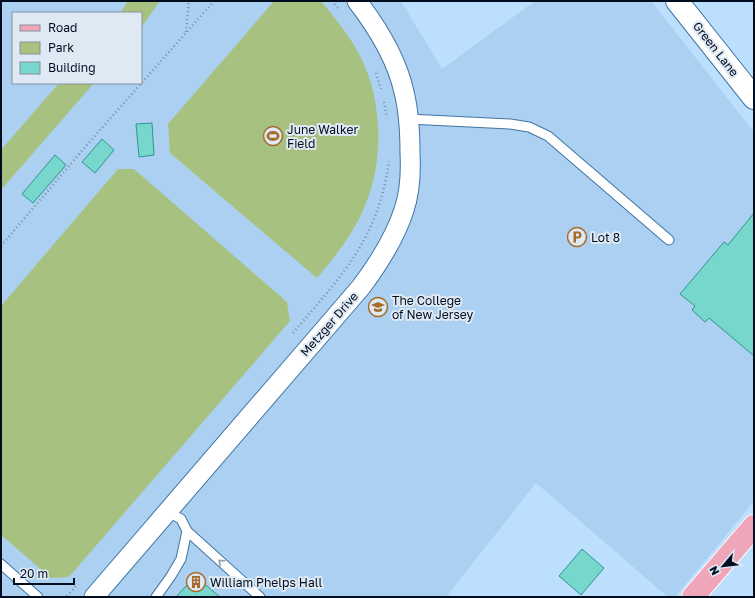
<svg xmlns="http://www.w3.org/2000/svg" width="755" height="598" font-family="'Golos Text',sans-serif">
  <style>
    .built { fill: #acd0f1; fill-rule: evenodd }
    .green { fill: #a7c280 }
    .building { fill: #77d7cc; stroke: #2f958c }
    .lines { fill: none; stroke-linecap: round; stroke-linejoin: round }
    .service-casing { stroke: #3f75a3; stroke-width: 11 }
    .minor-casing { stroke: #3f75a3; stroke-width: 21 }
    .tertiary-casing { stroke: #3f75a3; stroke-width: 24 }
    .primary-casing { stroke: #fff; stroke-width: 24 }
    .path { stroke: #758fa9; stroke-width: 2.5; stroke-dasharray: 1 3; stroke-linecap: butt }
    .service { stroke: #fff; stroke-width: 9 }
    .minor { stroke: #fff; stroke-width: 19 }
    .tertiary { stroke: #fff; stroke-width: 22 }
    .primary { stroke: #efa6b8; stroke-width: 22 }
    .oneway { stroke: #999ea5 }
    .labels { text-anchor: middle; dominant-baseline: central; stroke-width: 4; stroke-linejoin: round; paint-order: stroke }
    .street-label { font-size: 12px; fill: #000d1f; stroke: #dee9f3 }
    .poi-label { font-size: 12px; fill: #000d1f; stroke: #dee9f3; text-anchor: start }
  </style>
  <rect width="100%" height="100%" fill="#bddffe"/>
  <!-- built -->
  <path class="built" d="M1,1H401L442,69L535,1H651L754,132V501L675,597H668L536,483L446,597H1ZM13,13H141V83H13Z"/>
  <!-- green -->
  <g class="green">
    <path d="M128,1H160L141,28V13H120Z"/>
    <path d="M274,1L322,2C335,18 348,34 358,52C383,97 385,161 364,208C353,234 335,257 317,278L170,153L168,124Z"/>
    <path d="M59,83H94L1,190V150Z"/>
    <path d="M118,169H134L287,302L290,321L69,577L51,578L1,535V306Z"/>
  </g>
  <!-- building -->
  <g class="building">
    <path d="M152,123L154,155L139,157L136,124Z"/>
    <path d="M102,139L114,150L95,173L82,162Z"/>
    <path d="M55,155L66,165L33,203L22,194Z"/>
    <path d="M754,213V356L709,318L705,322L692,310L695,306L680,294L724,242L728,245Z"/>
    <path d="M582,549L604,568L581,595L559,576Z"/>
    <path d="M195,576L220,597H176Z"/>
  </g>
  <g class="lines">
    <!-- service casing -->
    <g class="service-casing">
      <g id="service">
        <path d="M408,119L510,124L529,127L548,136L669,240"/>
        <path d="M168,512L181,519L187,531L260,597"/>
        <path d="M1,564L38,597"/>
        <path d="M156,597L171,576L181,559L187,531"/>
      </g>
    </g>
    <!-- minor casing -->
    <g class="minor-casing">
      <path id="minor" d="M94,597L361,287C379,263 395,238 404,210C410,192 411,172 410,153C410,133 409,112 404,92C397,60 377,27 357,1"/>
    </g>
    <!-- tertiary casing -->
    <g class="tertiary-casing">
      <path id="tertiary" d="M677,1L754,98"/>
    </g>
    <!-- primary casing -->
    <g class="primary-casing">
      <path id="primary" d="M693,597L754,526"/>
    </g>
    <!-- path -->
    <g class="path">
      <path d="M332,1L338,8"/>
      <path d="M186,32L189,1"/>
      <path d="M376,73L381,89"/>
      <path d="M384,102L387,118"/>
      <path d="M1,246L86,146L214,1"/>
      <path d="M293,333C342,275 378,240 389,161"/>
      <path d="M67,596L78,584"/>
    </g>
    <!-- service -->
    <use href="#service" class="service"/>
    <!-- minor -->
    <use href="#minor" class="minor"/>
    <!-- tertiary -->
    <use href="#tertiary" class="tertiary"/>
    <!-- primary -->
    <use href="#primary" class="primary"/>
  </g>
  <!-- one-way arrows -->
  <defs><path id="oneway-chevron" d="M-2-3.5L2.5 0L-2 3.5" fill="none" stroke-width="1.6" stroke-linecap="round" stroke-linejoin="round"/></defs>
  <use class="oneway" href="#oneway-chevron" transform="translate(221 562) rotate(-138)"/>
  <!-- icons -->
  <defs>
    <g id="stadium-ring" transform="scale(1)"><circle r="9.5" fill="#dee9f3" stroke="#a56c2a" stroke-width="1.5"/><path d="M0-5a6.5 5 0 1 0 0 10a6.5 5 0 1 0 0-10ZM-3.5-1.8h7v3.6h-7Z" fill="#a56c2a"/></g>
    <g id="parking-ring" transform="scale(1)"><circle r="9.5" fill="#dee9f3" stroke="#a56c2a" stroke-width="1.5"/><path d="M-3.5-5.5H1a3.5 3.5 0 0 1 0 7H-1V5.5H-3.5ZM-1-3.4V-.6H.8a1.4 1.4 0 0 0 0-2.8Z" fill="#a56c2a"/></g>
    <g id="university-ring" transform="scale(1)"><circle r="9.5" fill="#dee9f3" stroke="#a56c2a" stroke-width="1.5"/><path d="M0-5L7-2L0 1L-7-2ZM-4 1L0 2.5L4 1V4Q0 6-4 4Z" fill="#a56c2a"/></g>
    <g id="building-ring" transform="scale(1)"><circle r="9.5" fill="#dee9f3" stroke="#a56c2a" stroke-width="1.5"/><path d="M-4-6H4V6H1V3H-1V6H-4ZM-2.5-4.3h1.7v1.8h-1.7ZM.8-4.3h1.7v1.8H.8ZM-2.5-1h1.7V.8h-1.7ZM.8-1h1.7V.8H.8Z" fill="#a56c2a"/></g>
  </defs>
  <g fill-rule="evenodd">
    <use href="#stadium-ring" x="273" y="136"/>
    <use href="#parking-ring" x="577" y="237"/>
    <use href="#university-ring" x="378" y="307"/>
    <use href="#building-ring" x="196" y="582"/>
  </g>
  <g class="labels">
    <!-- street labels -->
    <g class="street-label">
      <text transform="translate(716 49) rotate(52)">Green Lane</text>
      <text transform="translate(329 324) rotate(-49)">Metzger Drive</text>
    </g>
    <!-- poi labels -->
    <g class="poi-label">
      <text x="287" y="129">June Walker<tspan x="287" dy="14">Field</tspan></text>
      <text x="591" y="237">Lot 8</text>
      <text x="392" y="300">The College<tspan x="392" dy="14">of New Jersey</tspan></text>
      <text x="210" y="582">William Phelps Hall</text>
    </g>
  </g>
  <!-- border -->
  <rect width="755" height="598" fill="none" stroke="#000d1f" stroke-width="4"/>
  <!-- legend -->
  <rect x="12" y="12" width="130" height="72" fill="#dee9f3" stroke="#85919e"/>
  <rect x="20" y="25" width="20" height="6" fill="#efa6b8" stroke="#85919e"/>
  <text x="48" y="32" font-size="12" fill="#000d1f">Road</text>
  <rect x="20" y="42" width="20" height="12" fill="#a7c280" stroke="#85919e"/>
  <text x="48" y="52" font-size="12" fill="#000d1f">Park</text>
  <rect x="20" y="62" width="20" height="12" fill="#77d7cc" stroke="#85919e"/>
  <text x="48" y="72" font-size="12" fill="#000d1f">Building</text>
  <!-- north arrow -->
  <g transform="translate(723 566) rotate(242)" stroke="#dee9f3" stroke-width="3" paint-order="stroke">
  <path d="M0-3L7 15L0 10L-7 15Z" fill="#000d1f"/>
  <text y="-6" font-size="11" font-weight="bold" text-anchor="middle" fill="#000d1f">N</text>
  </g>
  <!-- scale -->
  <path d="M14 578v6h60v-6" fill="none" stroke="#000d1f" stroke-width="2"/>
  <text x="20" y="578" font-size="12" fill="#000d1f" stroke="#dee9f3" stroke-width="3" paint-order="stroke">20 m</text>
</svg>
